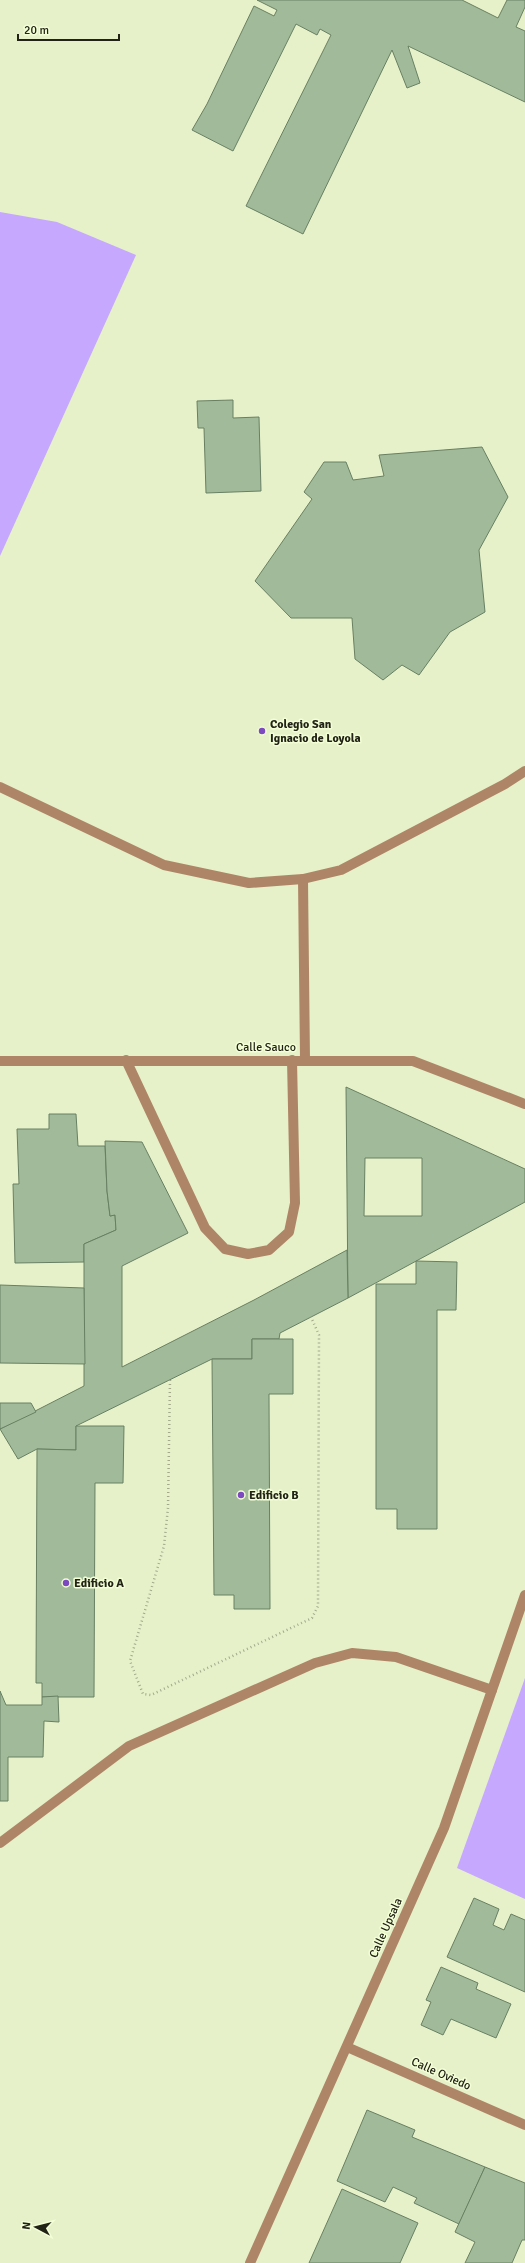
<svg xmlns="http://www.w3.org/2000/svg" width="525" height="2263" font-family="Signika,sans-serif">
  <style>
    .green { fill: #c6a8fe }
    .building { fill: #a1bb9a; stroke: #688062; fill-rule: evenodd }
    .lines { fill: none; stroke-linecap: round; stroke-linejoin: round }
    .path { stroke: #a2aa8b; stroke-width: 2.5; stroke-dasharray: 1 3; stroke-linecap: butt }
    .service { stroke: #ae8667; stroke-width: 10 }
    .minor { stroke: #ae8667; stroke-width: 10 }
    .poi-dot { fill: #7c49c1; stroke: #f3fed6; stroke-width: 1.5 }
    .labels { text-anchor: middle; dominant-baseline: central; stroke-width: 3; stroke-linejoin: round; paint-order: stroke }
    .poi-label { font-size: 12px; font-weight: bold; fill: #202315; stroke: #f3fed6; text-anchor: start }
    .street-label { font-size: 12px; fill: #202315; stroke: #f3fed6 }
  </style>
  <rect width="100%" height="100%" fill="#e6f1c9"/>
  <!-- green -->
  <g class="green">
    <path d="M0,212L57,222L136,255L0,556Z"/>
    <path d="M525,1678V1899L457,1868Z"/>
  </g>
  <!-- building -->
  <g class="building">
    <path d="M257,0H462L498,18L507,0H525V7L516,27L525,31V102L408,46L420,83L407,88L392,50L303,234L246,206L331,35L320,29L317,35L296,24L233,151L192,130L207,104L254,6L274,16L277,10Z"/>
    <path d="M233,400V418L259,417L261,491L206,493L204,428H198L197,401Z"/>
    <path d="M482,447L508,497L479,550L485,612L450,632L419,675L402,665L383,680L355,659L352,618H291L255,581L312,499L304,492L324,462H346L353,480L384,476L379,455Z"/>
    <path d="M346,1087L525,1169V1202L348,1298ZM365,1158H422V1216H364Z"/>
    <path d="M49,1114H76L78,1146H105L107,1191L110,1216L115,1215L116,1230L84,1244V1262L15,1263L13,1184H19L17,1129H49Z"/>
    <path d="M105,1141L142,1142L188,1233L122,1266V1367L254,1300L347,1250L348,1298L280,1333L279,1339H252V1359H212L76,1426V1450L37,1449L18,1459L0,1429L84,1386V1244L116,1230L115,1215L110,1216L107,1191Z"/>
    <path d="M416,1261L457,1262L456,1310H437V1529H397V1509H376V1284H416Z"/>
    <path d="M0,1285L84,1288L85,1364L0,1363Z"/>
    <path d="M252,1339H293V1394H269L270,1609H234V1595H214L212,1359H252Z"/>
    <path d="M0,1403H31L36,1412L0,1429Z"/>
    <path d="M76,1426H124L123,1483H95L94,1697H42V1683H36L37,1449L76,1450Z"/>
    <path d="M0,1691L6,1705H42V1697L58,1696L59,1722L44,1721L43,1757H8V1801H0Z"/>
    <path d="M474,1898L499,1909L493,1925L504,1930L511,1914L525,1920V1992L447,1957Z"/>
    <path d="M441,1967L478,1983L476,1989L511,2004L496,2038L451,2019L443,2035L421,2025L431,2002L426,2000Z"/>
    <path d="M367,2110L415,2130L412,2137L485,2167L459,2224L414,2203L417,2198L393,2187L385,2202L337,2181Z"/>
    <path d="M485,2167L525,2183V2240H522L512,2263H465L475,2242L455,2232Z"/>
    <path d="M342,2189L418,2223L400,2263H309Z"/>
  </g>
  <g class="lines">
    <!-- path -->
    <path class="path" d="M170,1380L168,1508L164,1546L130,1661L143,1694L151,1695L312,1618L318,1606L319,1335L311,1317"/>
    <!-- service -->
    <g class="service">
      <path d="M0,787L164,865L249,883L303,879L341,870L505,784L525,771"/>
      <path d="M303,879L305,1060"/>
      <path d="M126,1060L205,1228L225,1249L248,1254L269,1250L289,1232L295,1203L292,1060"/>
      <path d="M0,1843L129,1746L315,1663L352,1653L396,1657L492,1690"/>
    </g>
    <!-- minor -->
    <g class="minor">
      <path d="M0,1061H413L525,1104"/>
      <path d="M347,2047L525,2125"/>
      <path d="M250,2263L444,1828L525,1595"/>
    </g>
  </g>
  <!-- markers -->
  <g class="poi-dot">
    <circle cx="262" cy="731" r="4"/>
    <circle cx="241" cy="1495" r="4"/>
    <circle cx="66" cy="1583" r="4"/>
  </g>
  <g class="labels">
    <!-- poi labels -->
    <g class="poi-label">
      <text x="270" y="724">Colegio San<tspan x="270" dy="14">Ignacio de Loyola</tspan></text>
      <text x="249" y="1495">Edificio B</text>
      <text x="74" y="1583">Edificio A</text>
    </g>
    <!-- street labels -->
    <g class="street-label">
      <text x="266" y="1047">Calle Sauco</text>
      <text transform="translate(386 1928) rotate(-66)">Calle Upsala</text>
      <text transform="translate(441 2074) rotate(24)">Calle Oviedo</text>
    </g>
  </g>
  <!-- north arrow -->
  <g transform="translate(36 2227) rotate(277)" stroke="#f3fed6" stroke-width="3" paint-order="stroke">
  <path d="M0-3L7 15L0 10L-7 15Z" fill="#202315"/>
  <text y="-6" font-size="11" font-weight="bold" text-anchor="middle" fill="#202315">N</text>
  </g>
  <!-- scale -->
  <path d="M18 34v6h101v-6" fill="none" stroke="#202315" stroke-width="2"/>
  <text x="24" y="34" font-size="12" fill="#202315" stroke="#f3fed6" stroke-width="3" paint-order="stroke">20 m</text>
</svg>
